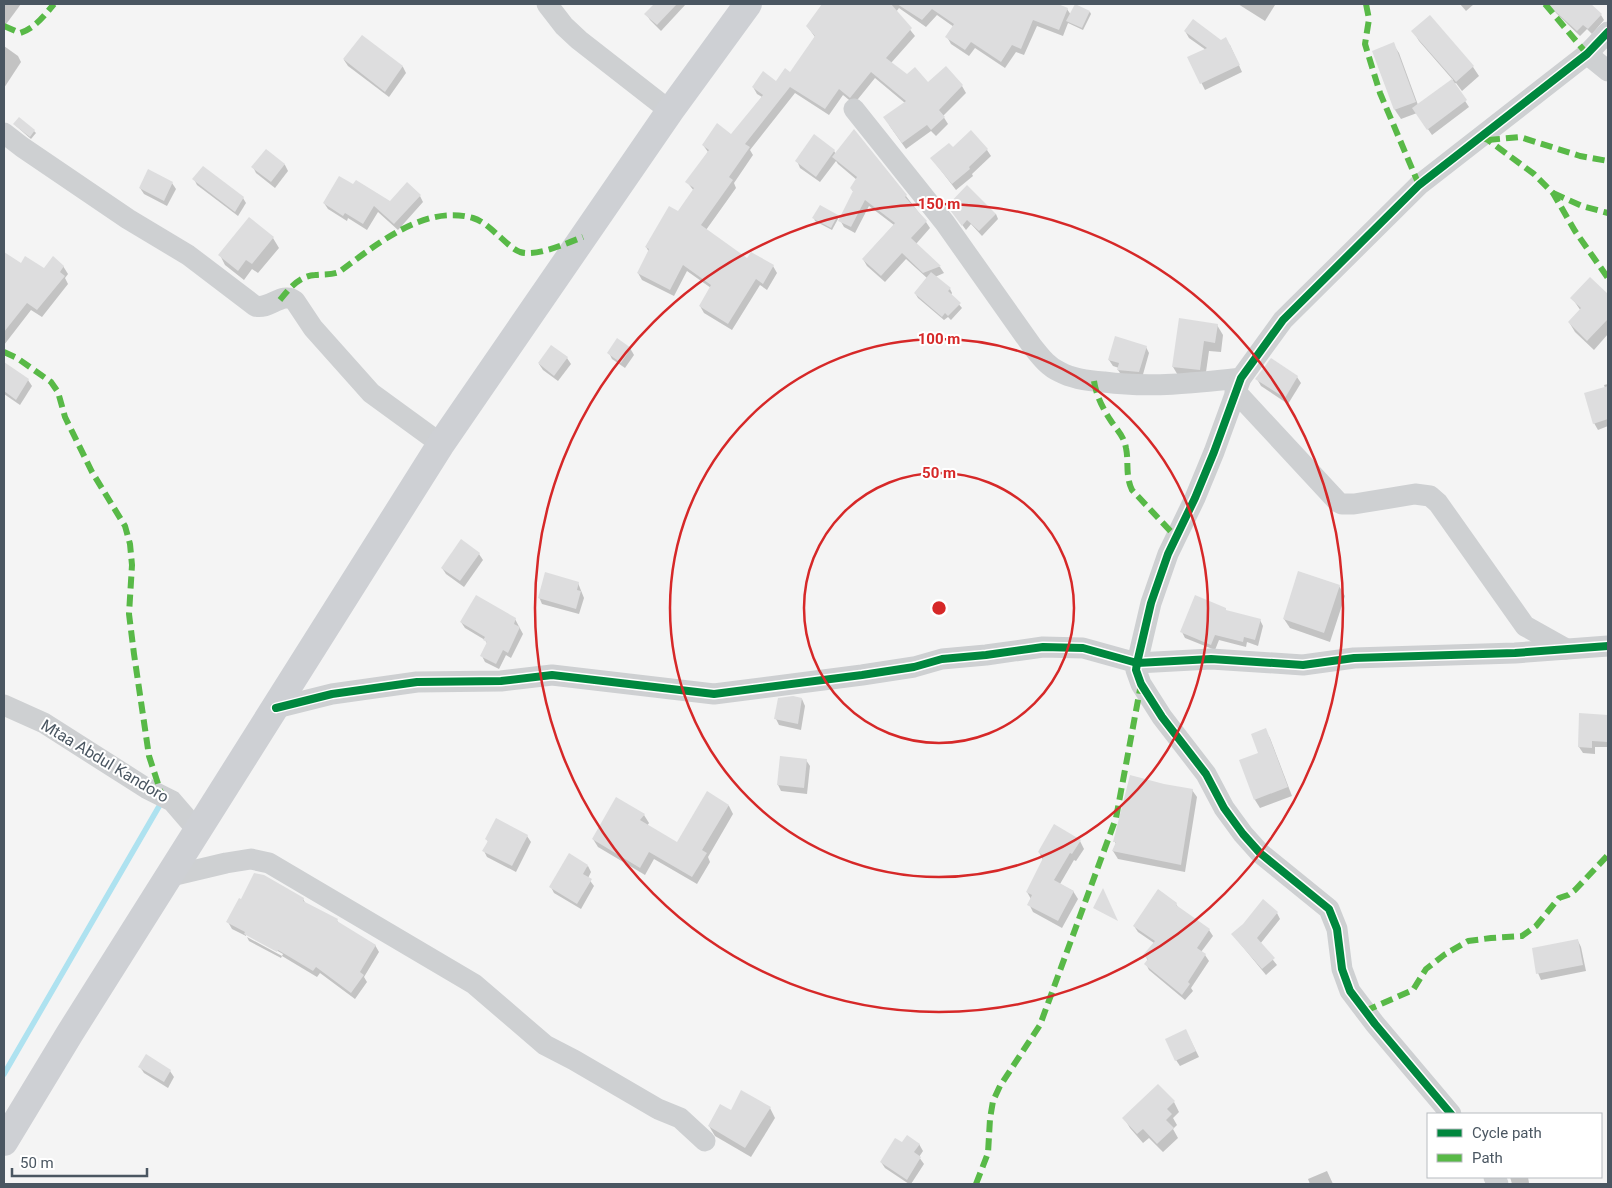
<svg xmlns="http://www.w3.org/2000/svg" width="1612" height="1188" font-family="Roboto,sans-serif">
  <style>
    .shadow { fill: #0003 }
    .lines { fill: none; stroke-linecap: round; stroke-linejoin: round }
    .stream { stroke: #aee2f0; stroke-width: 5.5 }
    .building { fill: #ddddde }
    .minor { stroke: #ced0d2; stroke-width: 21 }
    .secondary { stroke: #ced0d4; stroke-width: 28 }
    .quiet { stroke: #58b947; stroke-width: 6; stroke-dasharray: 12 6; stroke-linecap: butt }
    .cycleway-casing { stroke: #fff; stroke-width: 11 }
    .cycleway { stroke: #00873e; stroke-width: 8 }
    .ring { fill: none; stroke: #d62828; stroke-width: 2.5 }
    .labels { text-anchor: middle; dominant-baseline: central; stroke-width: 4; stroke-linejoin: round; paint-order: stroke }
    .street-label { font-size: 16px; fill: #4a5661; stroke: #fff }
    .centre { fill: #d62828; stroke: #fff; stroke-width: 2.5 }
    .ring-label { font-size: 15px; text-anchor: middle; font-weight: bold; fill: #d62828; stroke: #fff; stroke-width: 4; stroke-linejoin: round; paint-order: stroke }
  </style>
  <rect width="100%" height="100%" fill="#f4f4f4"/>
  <!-- shadow -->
  <g class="shadow">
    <path d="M4,4H21L4,27Z"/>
    <path d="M655,4H686L661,31L650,20L646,14Z"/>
    <path d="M823,4H988L998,11L1003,4H1055L1067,9L1071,15L1090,12L1091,14L1083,30L1068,23L1063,36L1037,26L1024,55L1016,52L1005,68L975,48L969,56L951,44L947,37L954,27L937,15L926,27L899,8L896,12L915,36L891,63L907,76L928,84L962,86L966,93L943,116L948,124L936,136L931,131L906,149L889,125L905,103L875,78L854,104L843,95L829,115L795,93L750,150L753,155L734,183L736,188L706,230L748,260L773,266L777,273L767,290L760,285L732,330L704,313L700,306L711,288L687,271L674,296L642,280L638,273L649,252L646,247L678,212L694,191L687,182L708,152L703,145L732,135L762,97L757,94L753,87L776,82L790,74L815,37L807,26Z"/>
    <path d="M1238,4H1274L1275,5L1265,21Z"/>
    <path d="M1460,4H1474L1466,11Z"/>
    <path d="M1556,4H1589L1601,15L1604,20L1592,34L1587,29L1580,36L1556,13L1552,7Z"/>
    <path d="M1185,31L1221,41L1230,45L1242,72L1205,90L1189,58L1206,50L1189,38Z"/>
    <path d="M1413,31L1473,67L1479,76L1462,91L1456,83L1454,84L1469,107L1432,135L1417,113L1401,119L1395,110L1393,44L1399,53L1418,105L1453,80L1419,41Z"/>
    <path d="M362,37L403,67L406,73L389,97L348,66L344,60Z"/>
    <path d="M4,46L18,56L21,62L4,88Z"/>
    <path d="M15,125L34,131L36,133L31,139Z"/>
    <path d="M953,149L987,150L991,156L972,174L973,176L956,190L936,164Z"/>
    <path d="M266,150L285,165L288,171L275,188L256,173L253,167Z"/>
    <path d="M834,151L836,154L906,196L926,222L930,228L916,244L940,267L944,273L935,277L950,289L952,293L951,295L962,308L951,320L948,317L944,320L918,298L915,293L927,278L906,259L885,282L867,266L863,259L894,225L869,206L855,233L844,227L840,220L854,193L851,188L857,180L838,164L836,161L820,182L800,168L797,161Z"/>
    <path d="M194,179L243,198L246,203L238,216L197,185Z"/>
    <path d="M172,183L176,189L167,206L144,194L140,188Z"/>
    <path d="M354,186L390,202L420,196L423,202L398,230L378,212L367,230L348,218L347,221L328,209L324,203Z"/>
    <path d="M952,211L996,214L998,219L982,236L971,224L966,230Z"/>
    <path d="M837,216L838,219L832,230L815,221L814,218Z"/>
    <path d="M249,219L273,238L279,248L258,273L252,269L244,280L225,265L220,255Z"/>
    <path d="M4,254L21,264L44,270L63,266L68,274L65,278L68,284L42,317L31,310L4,345V311L12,301L4,296Z"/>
    <path d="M1591,279L1608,296V334L1594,350L1575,332L1569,322L1581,311L1572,298Z"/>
    <path d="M1217,325L1223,335L1221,352L1209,351L1205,379L1179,377L1173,367Z"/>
    <path d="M1146,347L1149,353L1142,378L1122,376L1118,370L1119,368L1113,366L1109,360Z"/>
    <path d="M630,348L634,355L625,368L612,359L609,353Z"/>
    <path d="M567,358L571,364L558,381L543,370L539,364Z"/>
    <path d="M1271,360L1297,377L1301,383L1288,404L1261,386L1257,379Z"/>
    <path d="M5,364L28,380L32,386L20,405L4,394Z"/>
    <path d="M1608,384V426L1598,430L1594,423L1605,388L1604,385Z"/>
    <path d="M479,554L483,560L464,587L446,574L442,568Z"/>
    <path d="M578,583L584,598L579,614L542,604L539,597Z"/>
    <path d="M1339,586L1345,596L1330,642L1290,628L1284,619Z"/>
    <path d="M1225,609L1227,612L1260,620L1263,626L1258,646L1247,642L1246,647L1219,640L1215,650L1185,638L1182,632Z"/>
    <path d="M515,619L523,634L511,658L506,655L499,669L485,662L482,656L488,645L485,640L465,628L461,622Z"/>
    <path d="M802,699L805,706L801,730L779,725L776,719Z"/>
    <path d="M1581,715L1608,716V747H1595V754L1583,753L1579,747Z"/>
    <path d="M1265,730L1270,738L1292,796L1260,808L1255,800L1260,754Z"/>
    <path d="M806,760L810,766L807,794L781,791L778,785Z"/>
    <path d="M1164,785L1192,790L1197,797L1185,872L1118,859L1113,851L1116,844L1115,842Z"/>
    <path d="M708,793L729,806L733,814L708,857L710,862L697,884L654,859L645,875L598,847L593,839L644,815L649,823L647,826L677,844Z"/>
    <path d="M527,836L531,842L516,872L487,857L484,851L488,842L487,839Z"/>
    <path d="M1080,841L1084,849L1076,861L1074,860L1060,884L1073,891L1078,899L1062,928L1033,912L1029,904L1031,899L1027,892L1043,860L1039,852Z"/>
    <path d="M588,866L591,872L588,878L594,886L581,909L554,893L551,887Z"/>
    <path d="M303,899L306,904L337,920L339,924L375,945L379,952L364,977L367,982L355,999L320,973L317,977L282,956L281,958L249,941L247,937L282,956L283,954L246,933V936L232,929L228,922Z"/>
    <path d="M1176,904L1180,910L1209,930L1213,936L1201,952L1205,955L1209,961L1191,988L1193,991L1185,1000L1149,970L1146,964L1148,961L1145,955L1154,943L1138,932L1134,926Z"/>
    <path d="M1277,913L1280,919L1260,944L1277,965L1266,975L1233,935Z"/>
    <path d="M1578,941L1581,947L1586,971L1541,980L1538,973Z"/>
    <path d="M1189,1037L1199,1057L1180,1066L1176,1060Z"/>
    <path d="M140,1067L170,1071L174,1077L168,1088L144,1073Z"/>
    <path d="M1174,1102L1179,1112L1173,1118L1177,1125L1173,1129L1178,1138L1163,1152L1149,1138L1143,1143L1130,1128L1124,1118Z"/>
    <path d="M770,1108L775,1118L751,1157L715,1136L709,1126L731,1111Z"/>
    <path d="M902,1144H919L923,1151L919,1157L924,1164L911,1184H909L885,1168L881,1162Z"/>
    <path d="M1327,1171L1333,1184H1310L1308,1179Z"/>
    <path d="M1510,1177H1528L1529,1183L1512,1184Z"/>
  </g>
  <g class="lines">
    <!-- stream -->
    <path class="stream" d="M4,1074L161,803"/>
  </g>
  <!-- building -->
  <g class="building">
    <path d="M654,4H677L657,25L644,14Z"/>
    <path d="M822,4H891L912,28L886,58L907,74L915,67L928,82L946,66L963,85L939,110L945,117L931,130L927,125L902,143L883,117L906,101L871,72L850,98L839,89L825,109L790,87L745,144L750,147L729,177L733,180L701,225L747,258L751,252L774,265L763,284L756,279L728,324L699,306L711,285L683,265L670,290L637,273L649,249L645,247L669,206L678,211L694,188L685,182L709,150L702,145L717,123L731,134L763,95L752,87L763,71L776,81L785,68L790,72L815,36L806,26Z"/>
    <path d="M897,4H1058L1068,8L1059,30L1033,20L1021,49L1012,45L1001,62L971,42L965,50L945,37L954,24L932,9L922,20Z"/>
    <path d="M1075,4L1090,11L1082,28L1066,21Z"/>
    <path d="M1547,4H1591L1602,14L1588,29L1583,25L1577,31Z"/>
    <path d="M1430,15L1474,66L1456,82L1411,31Z"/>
    <path d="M1193,19L1221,40L1226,37L1240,65L1200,84L1187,57L1207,48L1184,31Z"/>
    <path d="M362,35L403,66L385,92L343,59Z"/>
    <path d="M1394,42L1416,102L1394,110L1372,51Z"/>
    <path d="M1452,79L1467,100L1427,130L1412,108Z"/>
    <path d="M19,117L35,130L30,137L13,124Z"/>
    <path d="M854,129L907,195L905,197L927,221L911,238L941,266L923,273L902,253L881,276L862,259L895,223L865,200L851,227L838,221L853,191L850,188L857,177L832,157Z"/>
    <path d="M971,130L988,149L969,167L970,169L952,184L930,158L949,143L953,147Z"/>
    <path d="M814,134L835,150L816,177L795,161Z"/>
    <path d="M266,149L285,164L271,182L251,167Z"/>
    <path d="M203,166L244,197L235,212L192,179Z"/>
    <path d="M148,169L173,182L164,201L139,188Z"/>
    <path d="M339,176L353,184L356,180L390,201L407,182L421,195L394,224L374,206L363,224L345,213L343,216L323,203Z"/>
    <path d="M967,185L996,214L979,231L967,220L962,226L947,206Z"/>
    <path d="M820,205L838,215L831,228L812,218Z"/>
    <path d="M249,217L274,237L252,264L246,260L238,271L218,255Z"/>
    <path d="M4,252L21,263L25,256L44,268L53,256L64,266L60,272L65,276L37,310L27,303L4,332Z"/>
    <path d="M931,272L951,288L948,291L961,303L948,316L945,313L942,317L914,293Z"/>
    <path d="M1590,277L1608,294V319L1587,341L1568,322L1581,308L1570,298Z"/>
    <path d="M1179,318L1218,324L1215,343L1204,341L1200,370L1172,367Z"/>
    <path d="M1115,336L1147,346L1139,372L1117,370L1119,363L1108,360Z"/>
    <path d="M617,338L631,348L621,363L607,353Z"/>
    <path d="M551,345L568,357L554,376L538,363Z"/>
    <path d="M1271,358L1298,376L1285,398L1255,379Z"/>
    <path d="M4,362L29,379L16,400L4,391Z"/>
    <path d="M1608,386V419L1593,424L1584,393Z"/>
    <path d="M461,539L480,553L460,581L441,568Z"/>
    <path d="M1298,571L1340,585L1324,633L1283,619Z"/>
    <path d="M545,572L579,582L577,590L581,591L576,609L538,598Z"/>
    <path d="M476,595L516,618L514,624L520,627L508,653L503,650L496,664L480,656L487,642L483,640L485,637L460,622Z"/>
    <path d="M1195,595L1226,608V610L1261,619L1255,640L1244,637L1243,642L1215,635L1211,645L1180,632Z"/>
    <path d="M793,696L802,698L798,724L774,719L778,698Z"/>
    <path d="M1579,713L1608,715V742L1592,741V748L1578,747Z"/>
    <path d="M1266,728L1288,787L1254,800L1239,760L1258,753L1251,734Z"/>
    <path d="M780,756L807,759L804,788L777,785Z"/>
    <path d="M1130,775L1164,784L1193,789L1181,865L1112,851L1116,842H1113Z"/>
    <path d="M707,791L729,805L702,850L707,853L692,877L649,852L640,868L592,839L616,797L645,814L640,820L677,842Z"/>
    <path d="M496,818L528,835L512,866L482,851L488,841L485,839Z"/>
    <path d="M1054,824L1081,840L1072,854L1070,853L1054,880L1074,891L1058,921L1027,905L1032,895L1026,892L1044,856L1038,852Z"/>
    <path d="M569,853L588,865L583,874L592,879L577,904L549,887Z"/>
    <path d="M254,873L264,875L304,898L303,901L338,919L337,921L376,945L360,972L364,975L351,993L316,967L313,971L278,950L277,952L244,934L245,932L226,922L239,898L241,899Z"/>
    <path d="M1103,888L1118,921L1093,908Z"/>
    <path d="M1158,889L1177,903L1176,905L1210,929L1197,948L1206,954L1188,982L1190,984L1182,995L1144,964L1148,959L1143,955L1155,941L1133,926Z"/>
    <path d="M1263,899L1278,912L1257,938L1275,958L1262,969L1231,934L1243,924Z"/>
    <path d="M1578,939L1583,965L1536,974L1532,948Z"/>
    <path d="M1186,1029L1196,1051L1175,1061L1165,1039Z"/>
    <path d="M146,1054L171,1070L164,1082L138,1067Z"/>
    <path d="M1158,1084L1175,1101L1167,1109L1172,1114L1166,1120L1174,1128L1157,1144L1143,1129L1137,1134L1122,1118Z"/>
    <path d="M741,1090L771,1107L745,1148L708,1126L720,1104L731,1110Z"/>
    <path d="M907,1135L920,1144L914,1152L921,1157L907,1180L880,1162L895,1138L902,1142Z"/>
  </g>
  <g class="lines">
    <!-- minor -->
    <g class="minor">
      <path d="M547,4L564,26L579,40L670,111"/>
      <path d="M1587,54L1608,71"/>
      <path d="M854,109L945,223L1032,346C1040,356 1048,367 1060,372C1073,379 1089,381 1104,382C1150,388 1195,383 1241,378"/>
      <path d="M4,133L22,147L128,219L188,255L255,306C270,310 282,291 295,301L313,328L371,393L441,444"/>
      <path d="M1235,391L1338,502L1342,504H1354L1415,494L1430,496L1438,503L1525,626L1566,649"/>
      <path d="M4,705L44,723L146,788L172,801L197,830"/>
      <path d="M276,708L332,694L417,682L501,681L552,675L714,694L862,675L914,667L942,659L986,655L1043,647L1083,648L1137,663L1211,659L1303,665L1354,658L1515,653L1608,646"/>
      <path d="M167,877L226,863L251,859L269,863L474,984L545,1045L574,1060L658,1109L680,1118L705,1141"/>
      <path d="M1451,1114L1375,1024L1350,991L1342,969L1337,929L1329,909L1260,853L1243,834L1224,808L1206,774L1162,717L1141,684L1136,670L1137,663L1151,603L1168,554L1195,498L1214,452L1241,378L1283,320L1419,185L1587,54L1608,32"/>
      <path d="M1494,1177L1498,1184"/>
    </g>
    <!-- secondary -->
    <path class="secondary" d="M4,1142L70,1033L441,444L670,111L748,4"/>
    <!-- quiet -->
    <g class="quiet">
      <path d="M1366,4L1369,19L1365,44L1380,93L1419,185"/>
      <path d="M1545,4L1587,54"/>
      <path d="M4,26L20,33C35,28 44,16 54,4"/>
      <path d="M1481,137L1488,140L1534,174L1553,193L1575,231L1608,278"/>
      <path d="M1488,140L1520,137L1580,156L1608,161"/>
      <path d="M1553,193L1582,206L1608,213"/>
      <path d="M280,300C289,289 299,276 315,275C324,274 331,275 339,272C376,245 424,204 473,218C483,221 491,229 499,236C505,241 512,249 520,252C537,257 567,243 583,237"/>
      <path d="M4,352L17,358L51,382L58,392L65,417L92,472L125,526L130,544L132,565L129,614L134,654L149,756L162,796"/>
      <path d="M1094,381C1096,395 1103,409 1111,421C1117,430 1124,436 1126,448C1129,463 1125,475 1132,490L1176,537"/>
      <path d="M1365,1011L1413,990L1426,969L1444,955L1468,941L1491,938L1522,936L1536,926L1559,898L1568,895L1575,890L1608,855"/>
      <path d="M976,1184L988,1153L990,1119L993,1101L1000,1086L1040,1025L1116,818L1141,684"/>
    </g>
    <!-- cycleway casing -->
    <g class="cycleway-casing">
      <g id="cycleway">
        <path d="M276,708L332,694L417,682L501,681L552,675L714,694L862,675L914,667L942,659L986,655L1043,647L1083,648L1137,663L1211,659L1303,665L1354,658L1515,653L1608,646"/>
        <path d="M1451,1114L1375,1024L1350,991L1342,969L1337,929L1329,909L1260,853L1243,834L1224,808L1206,774L1162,717L1141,684L1136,670L1137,663L1151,603L1168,554L1195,498L1214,452L1241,378L1283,320L1419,185L1587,54L1608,32"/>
      </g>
    </g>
    <!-- cycleway -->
    <use href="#cycleway" class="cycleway"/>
  </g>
  <!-- distance rings -->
  <g class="ring">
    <circle cx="939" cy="608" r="135"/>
    <circle cx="939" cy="608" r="269"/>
    <circle cx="939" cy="608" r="404"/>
  </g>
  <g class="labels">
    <!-- street labels -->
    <g class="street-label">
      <text transform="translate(105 761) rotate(31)">Mtaa Abdul Kandoro</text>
    </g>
  </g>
  <circle cx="939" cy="608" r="8" class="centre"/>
  <g class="ring-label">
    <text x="939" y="209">150 m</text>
    <text x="939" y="344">100 m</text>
    <text x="939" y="478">50 m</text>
  </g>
  <!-- border -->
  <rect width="1612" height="1188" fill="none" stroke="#4a5661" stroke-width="10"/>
  <!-- legend -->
  <rect x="1427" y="1113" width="175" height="65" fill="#ffffff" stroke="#b7bbc0"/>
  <rect x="1437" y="1129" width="25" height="8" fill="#00873e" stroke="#b7bbc0"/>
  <text x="1472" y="1138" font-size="15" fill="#4a5661">Cycle path</text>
  <rect x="1437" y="1154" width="25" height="8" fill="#58b947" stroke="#b7bbc0"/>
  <text x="1472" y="1163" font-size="15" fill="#4a5661">Path</text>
  <!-- scale -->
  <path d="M12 1168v8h135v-8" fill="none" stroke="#4a5661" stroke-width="2.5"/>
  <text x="20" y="1168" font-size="15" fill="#4a5661" stroke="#ffffff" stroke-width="4" paint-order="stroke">50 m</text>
</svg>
